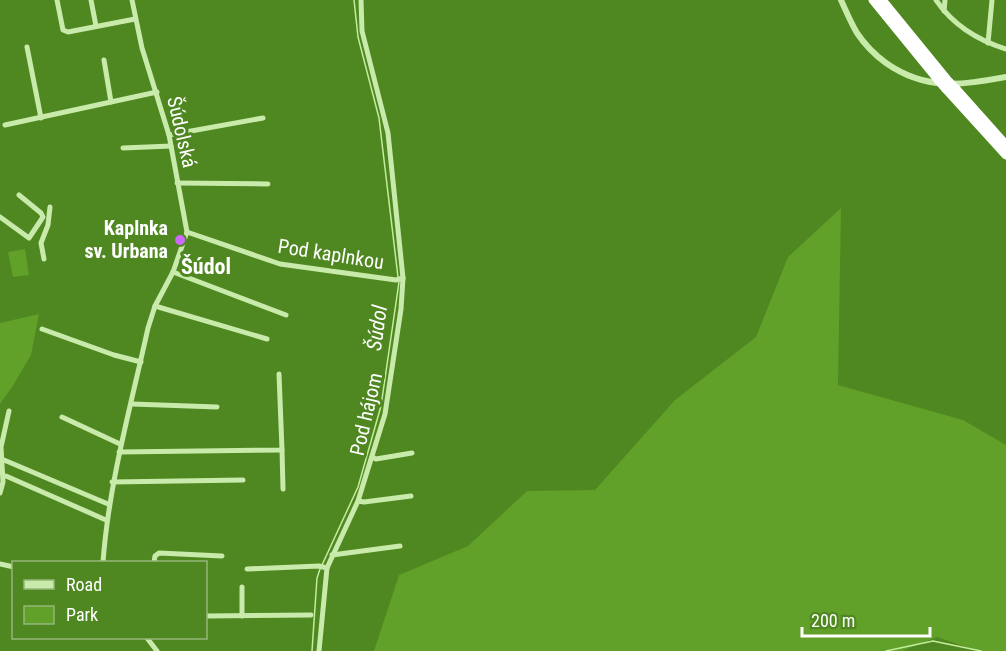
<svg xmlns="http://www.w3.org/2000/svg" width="1006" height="651" font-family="'Roboto Condensed',sans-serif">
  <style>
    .green { fill: #61a029 }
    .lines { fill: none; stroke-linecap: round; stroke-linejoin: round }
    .stream { stroke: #c3ec9d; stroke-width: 1.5 }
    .minor { stroke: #c8eaaa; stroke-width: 5 }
    .tertiary { stroke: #c8eaaa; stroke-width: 6 }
    .motorway { stroke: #fff; stroke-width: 9 }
    .motorway-bridge { stroke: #fff; stroke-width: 9 }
    .poi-dot { fill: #cd6af8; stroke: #4f8720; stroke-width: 2 }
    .labels { text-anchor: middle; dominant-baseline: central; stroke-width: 6; stroke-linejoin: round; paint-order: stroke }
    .street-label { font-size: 20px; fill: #fff; stroke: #4f8720 }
    .poi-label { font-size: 20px; font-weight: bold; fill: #fff; stroke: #4f8720; text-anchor: end }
    .water-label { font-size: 21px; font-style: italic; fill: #fff; stroke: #4f8720 }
    .quarter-label { font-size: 22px; font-weight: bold; fill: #fff; stroke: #4f8720 }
  </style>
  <rect width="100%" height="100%" fill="#4f8720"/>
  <!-- green -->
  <g class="green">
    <path d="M841,208L838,385L963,420L1006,445V651H978L937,637L902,651H374L399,575L468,546L527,491L595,490L675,400L756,337L788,257Z"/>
    <path d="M25,249L29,275L13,277L8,252Z"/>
    <path d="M39,314L31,355L14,384L0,404V323Z"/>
  </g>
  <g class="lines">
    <!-- stream -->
    <g class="stream">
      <path d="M354,0L358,37L379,118L398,277"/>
      <path d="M322,565L358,487L381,406L399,282"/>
      <path d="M312,651L317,578L320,569"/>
      <path d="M886,651L933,641L981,651"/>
    </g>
    <!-- minor -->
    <g class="minor">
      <path d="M57,0L63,30L68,32L135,19"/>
      <path d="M91,0L96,26"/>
      <path d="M936,0C953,25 977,40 1006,49"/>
      <path d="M944,11L945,0"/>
      <path d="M988,43L992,0"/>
      <path d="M27,47L41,118"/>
      <path d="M104,60L111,102"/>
      <path d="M5,125L157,92"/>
      <path d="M169,135L263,118"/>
      <path d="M123,148L171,146"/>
      <path d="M177,183L268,184"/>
      <path d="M0,217L29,238L43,217L41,213L19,195"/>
      <path d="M187,232L280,264L396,280L403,278"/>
      <path d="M44,259L41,243L48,225L50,207"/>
      <path d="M173,272L286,315"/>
      <path d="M155,306L267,339"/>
      <path d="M42,329L114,355L141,362"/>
      <path d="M132,404L217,407"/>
      <path d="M62,417L120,444"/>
      <path d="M282,450L283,489"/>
      <path d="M119,452L282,450L279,374"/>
      <path d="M372,457L376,459L412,453"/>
      <path d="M4,460L108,504"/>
      <path d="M6,476L106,520"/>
      <path d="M112,482L243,480"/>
      <path d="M0,493L3,482L1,447L9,411"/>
      <path d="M358,501L364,502L411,496"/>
      <path d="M332,555L400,546"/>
      <path d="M103,562C109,482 131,406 148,328L155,306L173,272L187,232L169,135L142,48L132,0"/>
      <path d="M154,562L155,556L159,553L222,556"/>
      <path d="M0,564L14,567"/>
      <path d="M247,569L319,566L327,568"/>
      <path d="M206,616L311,615"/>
      <path d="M242,616V587"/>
      <path d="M147,638L157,651"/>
      <path d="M319,651L327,568L358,501L385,414L401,309L403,278L388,133L362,31L361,0"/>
    </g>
    <!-- tertiary -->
    <path class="tertiary" d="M841,0C846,11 851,23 857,33C865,45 875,55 886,63C926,91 961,85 1006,77"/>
    <!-- motorway -->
    <g class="motorway">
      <path d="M873,0L939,81"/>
      <path d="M882,0L949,82"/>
      <path d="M946,89L1006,155"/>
      <path d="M956,89L1006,145"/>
    </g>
    <!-- motorway-bridge -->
    <g class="motorway-bridge">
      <path d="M939,81L946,89"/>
      <path d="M949,82L956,89"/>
    </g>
  </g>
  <!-- markers -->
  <circle class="poi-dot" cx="180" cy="240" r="6"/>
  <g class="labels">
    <!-- street labels -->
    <g class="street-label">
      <text transform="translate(182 132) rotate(77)">Šúdolská</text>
      <text transform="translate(331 254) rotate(9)">Pod kaplnkou</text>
      <text transform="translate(366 414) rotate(-77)">Pod hájom</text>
    </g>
    <!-- poi labels -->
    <g class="poi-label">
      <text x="168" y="228">Kaplnka<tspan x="168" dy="23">sv. Urbana</tspan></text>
    </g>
    <!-- water labels -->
    <g class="water-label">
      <text transform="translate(377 328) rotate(-82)">Šúdol</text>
    </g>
    <!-- quarter labels -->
    <g class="quarter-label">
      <text x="206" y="266">Šúdol</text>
    </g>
  </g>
  <!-- legend -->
  <rect x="12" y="561" width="195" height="78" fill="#4f8720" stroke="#95b779" stroke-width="1.5"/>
  <rect x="24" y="580" width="30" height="9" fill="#c8eaaa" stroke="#95b779" stroke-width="1.5"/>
  <text x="66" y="591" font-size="18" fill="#ffffff">Road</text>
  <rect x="24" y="606" width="30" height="18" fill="#61a029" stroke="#95b779" stroke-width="1.5"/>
  <text x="66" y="621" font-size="18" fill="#ffffff">Park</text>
  <!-- scale -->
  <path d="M802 627v9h128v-9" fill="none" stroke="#ffffff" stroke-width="3"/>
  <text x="811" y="627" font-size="18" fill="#ffffff" stroke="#4f8720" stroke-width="4.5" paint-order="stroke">200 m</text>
</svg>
